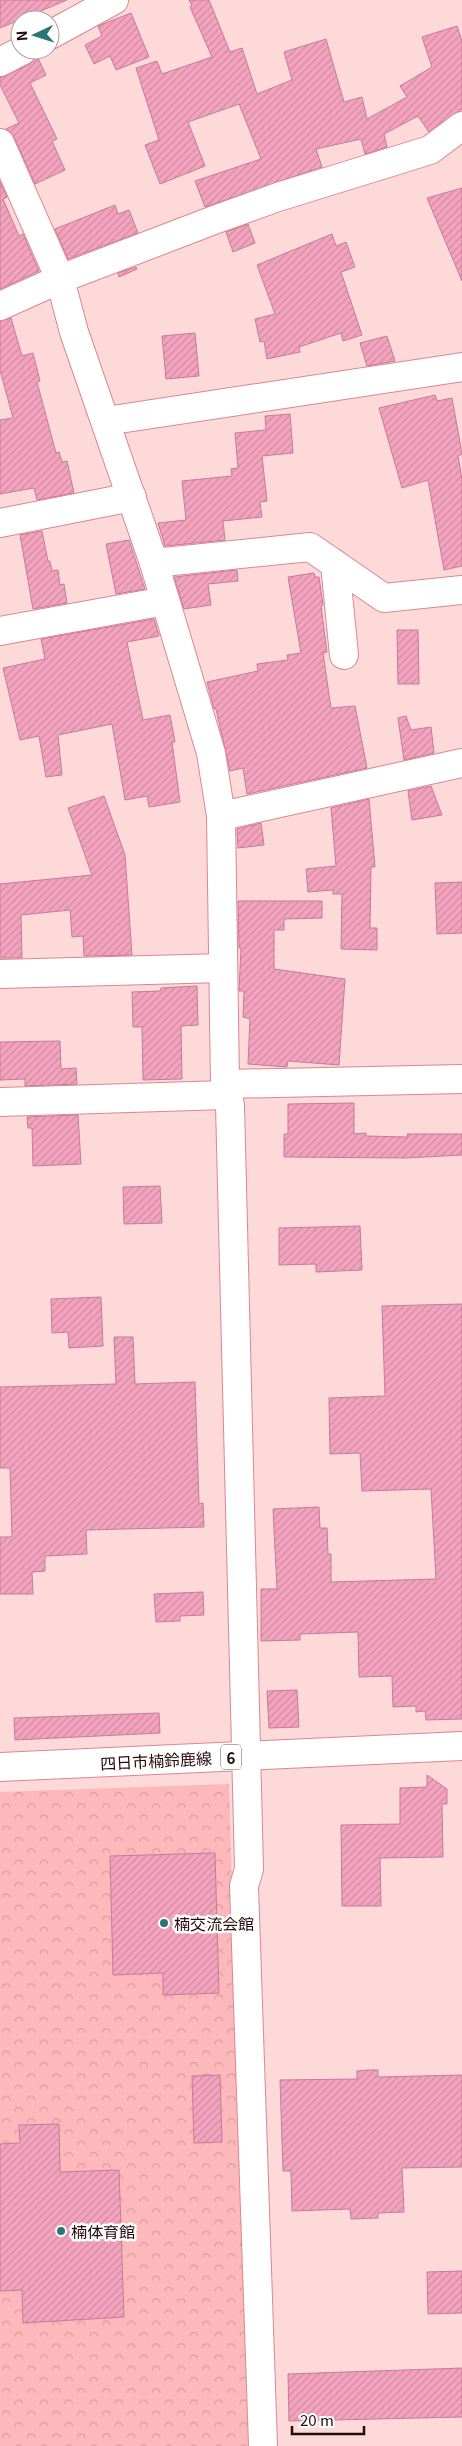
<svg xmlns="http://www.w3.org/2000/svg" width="462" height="2446" font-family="Georgia,'Noto Sans JP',serif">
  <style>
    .park { fill: url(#park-crowns) }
    .building { fill: url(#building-hatch); stroke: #c87b97 }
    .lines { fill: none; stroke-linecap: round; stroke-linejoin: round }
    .minor-casing { stroke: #da888c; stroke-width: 30 }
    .major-casing { stroke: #da888c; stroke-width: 30 }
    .minor { stroke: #fff; stroke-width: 28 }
    .major { stroke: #fff; stroke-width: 28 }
    .poi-dot { fill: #2a7576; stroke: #fff; stroke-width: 2 }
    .labels { text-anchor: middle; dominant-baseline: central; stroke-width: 5; stroke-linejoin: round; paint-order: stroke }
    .shield { fill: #fff; stroke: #685456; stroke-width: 1 }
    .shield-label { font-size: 15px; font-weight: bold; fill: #280a0d }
    .street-label { font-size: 16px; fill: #280a0d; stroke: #fff }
    .poi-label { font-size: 16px; fill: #280a0d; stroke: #fff; text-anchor: start }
  </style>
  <defs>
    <pattern id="park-crowns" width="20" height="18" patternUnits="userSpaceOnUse" patternTransform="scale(1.25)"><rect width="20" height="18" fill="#fcb8ba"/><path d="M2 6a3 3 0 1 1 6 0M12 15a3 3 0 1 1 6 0" fill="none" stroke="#d89d9f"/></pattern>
    <pattern id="building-hatch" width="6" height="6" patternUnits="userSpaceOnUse" patternTransform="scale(1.25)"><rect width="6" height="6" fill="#f3a3be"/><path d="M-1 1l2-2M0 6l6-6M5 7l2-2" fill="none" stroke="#d08ba2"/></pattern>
  </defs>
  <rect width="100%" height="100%" fill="#fdd9da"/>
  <!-- park -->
  <path class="park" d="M229,1784L248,2446H0V1792Z"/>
  <!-- building -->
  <g class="building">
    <path d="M0,0H67L0,28Z"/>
    <path d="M189,0H209L230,52L242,48L257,94L292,80L284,52L326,39L344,102L362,97L367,119L407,97L400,86L432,67L422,37L457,26L462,41V109L429,132L418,116L384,134L387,147L365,154L361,139L316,149L322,167L205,207L195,181L261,159L239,104L188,122L205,166L160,184L145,145L159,140L136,68L157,61L162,74L212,57L190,7L192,6Z"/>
    <path d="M131,13L149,57L116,70L110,56L94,64L85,45L102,36L98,26Z"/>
    <path d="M37,56L46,75L30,83L57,139L52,141L65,170L35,184L14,137L6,129L19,123L0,85V78L30,64Z"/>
    <path d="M0,182L7,197L3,199L19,236L23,234L39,271L0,289Z"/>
    <path d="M462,188V281L427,198Z"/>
    <path d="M115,205L118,214L129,210L138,233L68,259L55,229Z"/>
    <path d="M248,224L255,243L233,252L226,232Z"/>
    <path d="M332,234L336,246L346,242L355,267L341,272L362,335L343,341L341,333L299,347L300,352L267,359L264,341L260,342L255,319L275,314L257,265Z"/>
    <path d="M136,267L137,269L119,277L118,273Z"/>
    <path d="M11,318L22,356L33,353L40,381L37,382L56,453L59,452L62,462L67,461L74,493L37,500L34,488L0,494V420L13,418L0,370V321Z"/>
    <path d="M195,333L199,376L166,379L162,336Z"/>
    <path d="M387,336L395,361L367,366L360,343Z"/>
    <path d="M435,395L437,401L452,398L462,454L458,456L462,479V566L444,570L428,480L402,488L379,408Z"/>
    <path d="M290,414L293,453L262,456L267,501L260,502L262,517L223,521L225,540L165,546L158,523L186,520L182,481L232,476L231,469L238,468L235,433L266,430L265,416Z"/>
    <path d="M42,531L48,561H50L52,571L58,570L60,585L64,584L67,603L33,609L20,535Z"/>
    <path d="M129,540L145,589L116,594L106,544Z"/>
    <path d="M237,570L238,581L208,584L211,605L184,609L174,577Z"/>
    <path d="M314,573L315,577H319L323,605L321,606L327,652L323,653L331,708L355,706L367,768L247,794L243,768L230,771L216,709H214L207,682L258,671L257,664L288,660L287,655L301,653L288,577Z"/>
    <path d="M154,619L159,636L127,642L143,720L170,715L175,742H172L180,802L149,807L147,796L125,800L112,724L58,735L62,775L46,777L39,736L20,740L3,668L45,659L41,639Z"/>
    <path d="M397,630H418L419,684H398Z"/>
    <path d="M406,716L411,730L431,727L434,753L404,760L398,718Z"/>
    <path d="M431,786L442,815L412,820L408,791Z"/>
    <path d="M104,796L125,855L132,955L84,956L83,936L72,937L70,910L21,915L22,958H0V884L92,875L68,808Z"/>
    <path d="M369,799L375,867H371L370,928H377V950L341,949L342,894H333V890L308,892L306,869L336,866L331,808Z"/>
    <path d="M261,823L264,845L238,848L237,829Z"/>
    <path d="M462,882V933L437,934L435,883Z"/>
    <path d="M238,901H322V918L284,919V930H274V969L345,979L339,1065L288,1061L287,1067L248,1064L250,1019L243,1017L244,991H239L241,948H239Z"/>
    <path d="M197,986L198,1025L181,1026L182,1079L143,1080L142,1027H133L132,992L160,991L161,988Z"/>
    <path d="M60,1041L61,1069L76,1068L77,1084L25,1086V1079L0,1080V1042Z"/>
    <path d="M354,1103V1134L366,1133V1136L408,1137L407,1134H462V1155L406,1158L284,1157V1134H288V1104Z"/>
    <path d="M78,1115L81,1164L33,1166L32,1128H28L27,1117Z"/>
    <path d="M160,1186L162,1223L124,1224L123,1187Z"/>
    <path d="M360,1226L362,1270L316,1272V1264L279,1265V1228Z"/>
    <path d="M101,1297L103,1346L69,1348L68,1332L52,1333L51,1299Z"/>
    <path d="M462,1304V1719L426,1720L425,1711L416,1712V1706L393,1707L392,1676L359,1677L358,1632L300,1634V1640L261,1641V1589H277L273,1509L319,1507L320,1528H327L328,1554H331V1582L436,1579L431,1489L362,1491L360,1453L330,1454L329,1398L385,1396L382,1306Z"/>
    <path d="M114,1337H133L135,1384L195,1382L199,1504L203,1503L204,1527L86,1530L87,1554L45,1556V1571L32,1572L33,1594H0V1537H12L10,1468H0V1387L116,1384Z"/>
    <path d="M203,1592L204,1615L180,1616V1621L156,1622L154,1594Z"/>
    <path d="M297,1690L299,1727L269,1728L267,1691Z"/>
    <path d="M159,1713L160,1733L15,1740L14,1718Z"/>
    <path d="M427,1775L447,1789V1804H442L443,1857L380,1858L381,1906H342L341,1825L400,1824V1788L427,1787Z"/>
    <path d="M215,1853L219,1993L163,1995V1973L113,1975L110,1856Z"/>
    <path d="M368,2070H378V2077L462,2075V2167L402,2168L404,2212L378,2213V2218L351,2219L350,2209L292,2211L291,2171H283L280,2080L357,2079V2071Z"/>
    <path d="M220,2075L222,2142L194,2143L192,2076Z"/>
    <path d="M59,2124L60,2172L119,2170L124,2317L23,2323L22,2290L0,2291V2144L20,2143L19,2125Z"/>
    <path d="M462,2271V2313L428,2314L427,2272Z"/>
    <path d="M462,2368V2417L289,2421L288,2374Z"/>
  </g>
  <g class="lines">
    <!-- minor casing -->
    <g class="minor-casing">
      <g id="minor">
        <path d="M50,35L114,0"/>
        <path d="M0,62L23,50"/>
        <path d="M0,143L60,279L74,332L154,563L211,753L221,816L225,1084L230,1105L249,1869L244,1886L263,2446"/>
        <path d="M0,306L60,279L214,220L278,197L430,150L462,126"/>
        <path d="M106,421L462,367"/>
        <path d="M0,523L132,497"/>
        <path d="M154,563L310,547L384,598L462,590"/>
        <path d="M335,564L344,655"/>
        <path d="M0,631L165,601"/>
        <path d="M221,816L462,763"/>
        <path d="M0,974L223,968"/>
        <path d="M225,1084L462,1079"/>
        <path d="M0,1102L226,1095"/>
      </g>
    </g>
    <!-- major casing -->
    <g class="major-casing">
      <path id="major" d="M0,1767L462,1746"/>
    </g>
    <!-- minor -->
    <use href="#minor" class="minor"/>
    <!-- major -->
    <use href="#major" class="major"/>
  </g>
  <!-- markers -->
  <g class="poi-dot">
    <circle cx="164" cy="1923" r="5"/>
    <circle cx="61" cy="2231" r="5"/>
  </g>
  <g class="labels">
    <!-- shield labels -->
    <rect class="shield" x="221" y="1744.5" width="20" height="25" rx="4"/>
    <g class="shield-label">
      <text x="231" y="1757">6</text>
    </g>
    <!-- street labels -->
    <g class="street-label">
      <text transform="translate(156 1760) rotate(-3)">四日市楠鈴鹿線</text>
    </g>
    <!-- poi labels -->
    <g class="poi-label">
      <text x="174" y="1923">楠交流会館</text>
      <text x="71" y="2231">楠体育館</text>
    </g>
  </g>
  <!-- north arrow -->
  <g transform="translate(35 35) rotate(266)"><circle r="24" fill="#ffffff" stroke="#a99d9e"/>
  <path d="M0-4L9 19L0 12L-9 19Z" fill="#2a7576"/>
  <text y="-8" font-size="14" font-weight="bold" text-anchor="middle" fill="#280a0d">N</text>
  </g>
  <!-- scale -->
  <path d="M292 2426v8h72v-8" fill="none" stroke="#280a0d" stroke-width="2.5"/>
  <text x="300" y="2426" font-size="15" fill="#280a0d" stroke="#ffffff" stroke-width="4" paint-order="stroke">20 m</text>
</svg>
